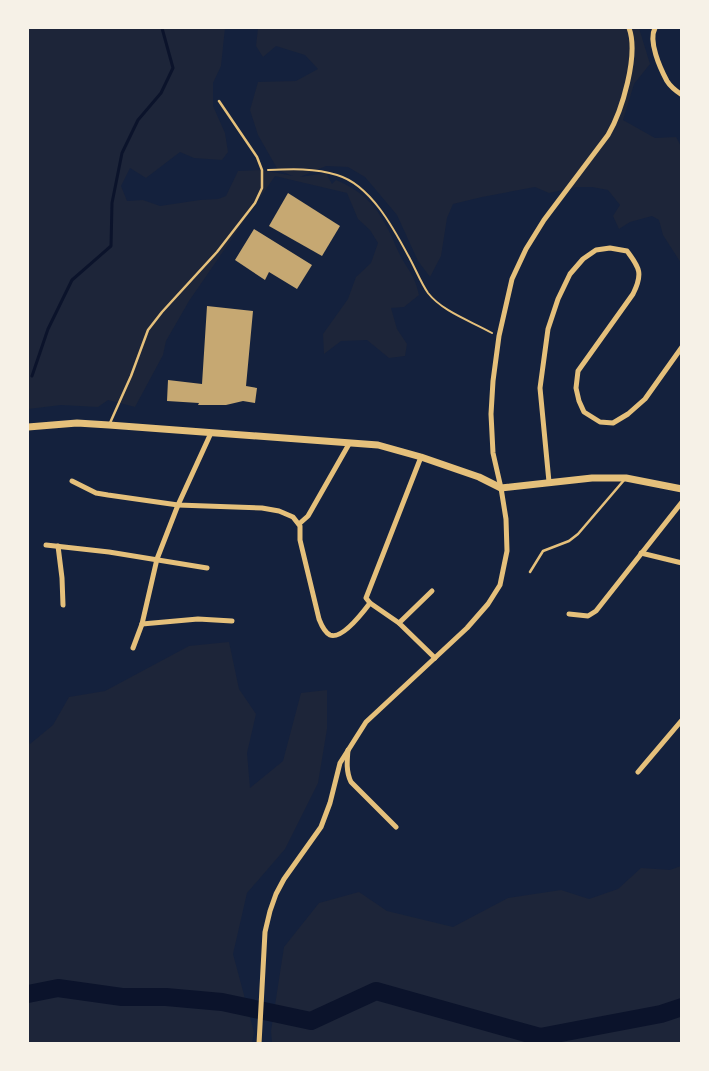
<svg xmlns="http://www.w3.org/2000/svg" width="709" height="1071" font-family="'Libre Baskerville',serif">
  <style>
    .green { fill: #1d2539 }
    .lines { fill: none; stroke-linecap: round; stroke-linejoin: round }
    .stream { stroke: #0b132b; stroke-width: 3 }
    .river { stroke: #0b132b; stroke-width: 18 }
    .building { fill: #c6a872 }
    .path { stroke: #e5c07b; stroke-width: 2 }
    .service { stroke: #e5c07b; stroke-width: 2.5 }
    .minor { stroke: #e5c07b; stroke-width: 5 }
    .tertiary { stroke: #e5c07b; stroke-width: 7 }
  </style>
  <rect width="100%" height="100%" fill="#14213d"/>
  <!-- green -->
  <g class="green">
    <path d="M28,28H225L221,66L213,83V106L225,133L228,152L222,160L194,158L180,152L146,178L130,168L121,186L127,201L143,200L160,206L200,200L218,199L226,196L238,171L262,170L293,176L278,170L258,135L250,110L258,82L296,81L318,69L305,55L276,46L263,57L256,46L258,28H639L650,64L634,84L623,120L655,138L676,137L681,146V263L663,235L659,220L652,216L630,222L619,229L613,216L620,205L608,190L592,187H577L549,193L535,187L482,197L453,204L447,218L441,256L430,277L418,261L397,215L365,177L348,167L326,166L300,177L326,173L332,184L336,180C362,191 375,204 388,229C393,238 396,248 401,257C410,273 415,276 419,295L404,307L391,308L397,329L407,344L405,356L389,358L367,340L341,341L324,354L323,334L348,299L356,277L371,263L378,243L370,230L358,219L347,193L275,176L189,301L166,341L163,355L135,407L108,400L98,407L61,405L28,409Z"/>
    <path d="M229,642L239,689L256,714L247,753L250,788L283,761L301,693L327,690V729L318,783L285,849L247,893L233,954L254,1032L252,1043H28V738L30,744L53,725L69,697L105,691L189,646Z"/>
    <path d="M681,866V1043H272L271,1031L284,947L319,903L359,892L387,911L453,927L508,898L561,890L589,899L618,889L641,868L670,870Z"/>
  </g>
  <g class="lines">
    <!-- stream -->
    <path class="stream" d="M32,376L48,329L72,280L111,246L112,203L122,153L138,120L161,93L173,68L162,28"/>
    <!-- river -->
    <path class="river" d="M28,994L58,988L122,997H166L222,1002L311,1021L376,991L540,1037L661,1014L682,1007"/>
  </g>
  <!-- building -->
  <g class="building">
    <path d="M288,193L340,226L322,256L269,226Z"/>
    <path d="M254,229L312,265L297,289L269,272L265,280L235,260Z"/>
    <path d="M207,306L253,311L246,386L257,388L255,403L243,401L226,405H198L199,403L167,401L168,380L202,384Z"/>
  </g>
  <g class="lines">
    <!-- path -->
    <path class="path" d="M268,170C291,169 315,168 337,175C371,185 394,229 410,259C416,270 421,283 428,293C443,312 471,321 492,333"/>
    <!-- service -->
    <g class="service">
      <path d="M110,423L131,376L148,330L162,312L217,252L255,203L262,188V170L257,157L219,101"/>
      <path d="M530,572L543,551L569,541L578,534L625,479"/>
    </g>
    <!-- minor -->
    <g class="minor">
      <path d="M655,28C648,41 660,68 667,81C670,86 676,91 682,95"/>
      <path d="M72,481L96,493L108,495L178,505L262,508L279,511L293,517L300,526V540L319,619C321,624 324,632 330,635C342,640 364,611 370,603"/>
      <path d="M549,482L540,388L548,329L558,299L570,274L583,259L596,250L610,248L627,251C640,268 643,274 633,294L578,371L576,388L579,401L584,412L600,422L613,423L628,414L645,399L682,347"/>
      <path d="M299,524L308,516L312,509L349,444"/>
      <path d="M46,545L109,552L207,568"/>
      <path d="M58,546L62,578L63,605"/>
      <path d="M641,553L682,563"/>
      <path d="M432,591L399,623L435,658"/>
      <path d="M569,614L588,616L596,611L682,502"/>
      <path d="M399,623L370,603L366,598L421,457"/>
      <path d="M142,624L198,619L232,621"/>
      <path d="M133,648L142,624L157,559L178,505L211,433"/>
      <path d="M348,750C347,761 346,772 351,782L396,827"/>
      <path d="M638,772L682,720"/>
      <path d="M259,1044L265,932L270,911L276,894L284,879L321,827L330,803L340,763L366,722L467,628L488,604L500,585L507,551L506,519L501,488L493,453L491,414L493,381L499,336L512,279L526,249L544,220L608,135C622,111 639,55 629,28"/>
    </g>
    <!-- tertiary -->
    <path class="tertiary" d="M28,427L77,423L109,425L378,445L421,457L479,477L501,488L592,478H626L682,489"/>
  </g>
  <!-- border -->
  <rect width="709" height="1071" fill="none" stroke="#f6f1e7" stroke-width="58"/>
</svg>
